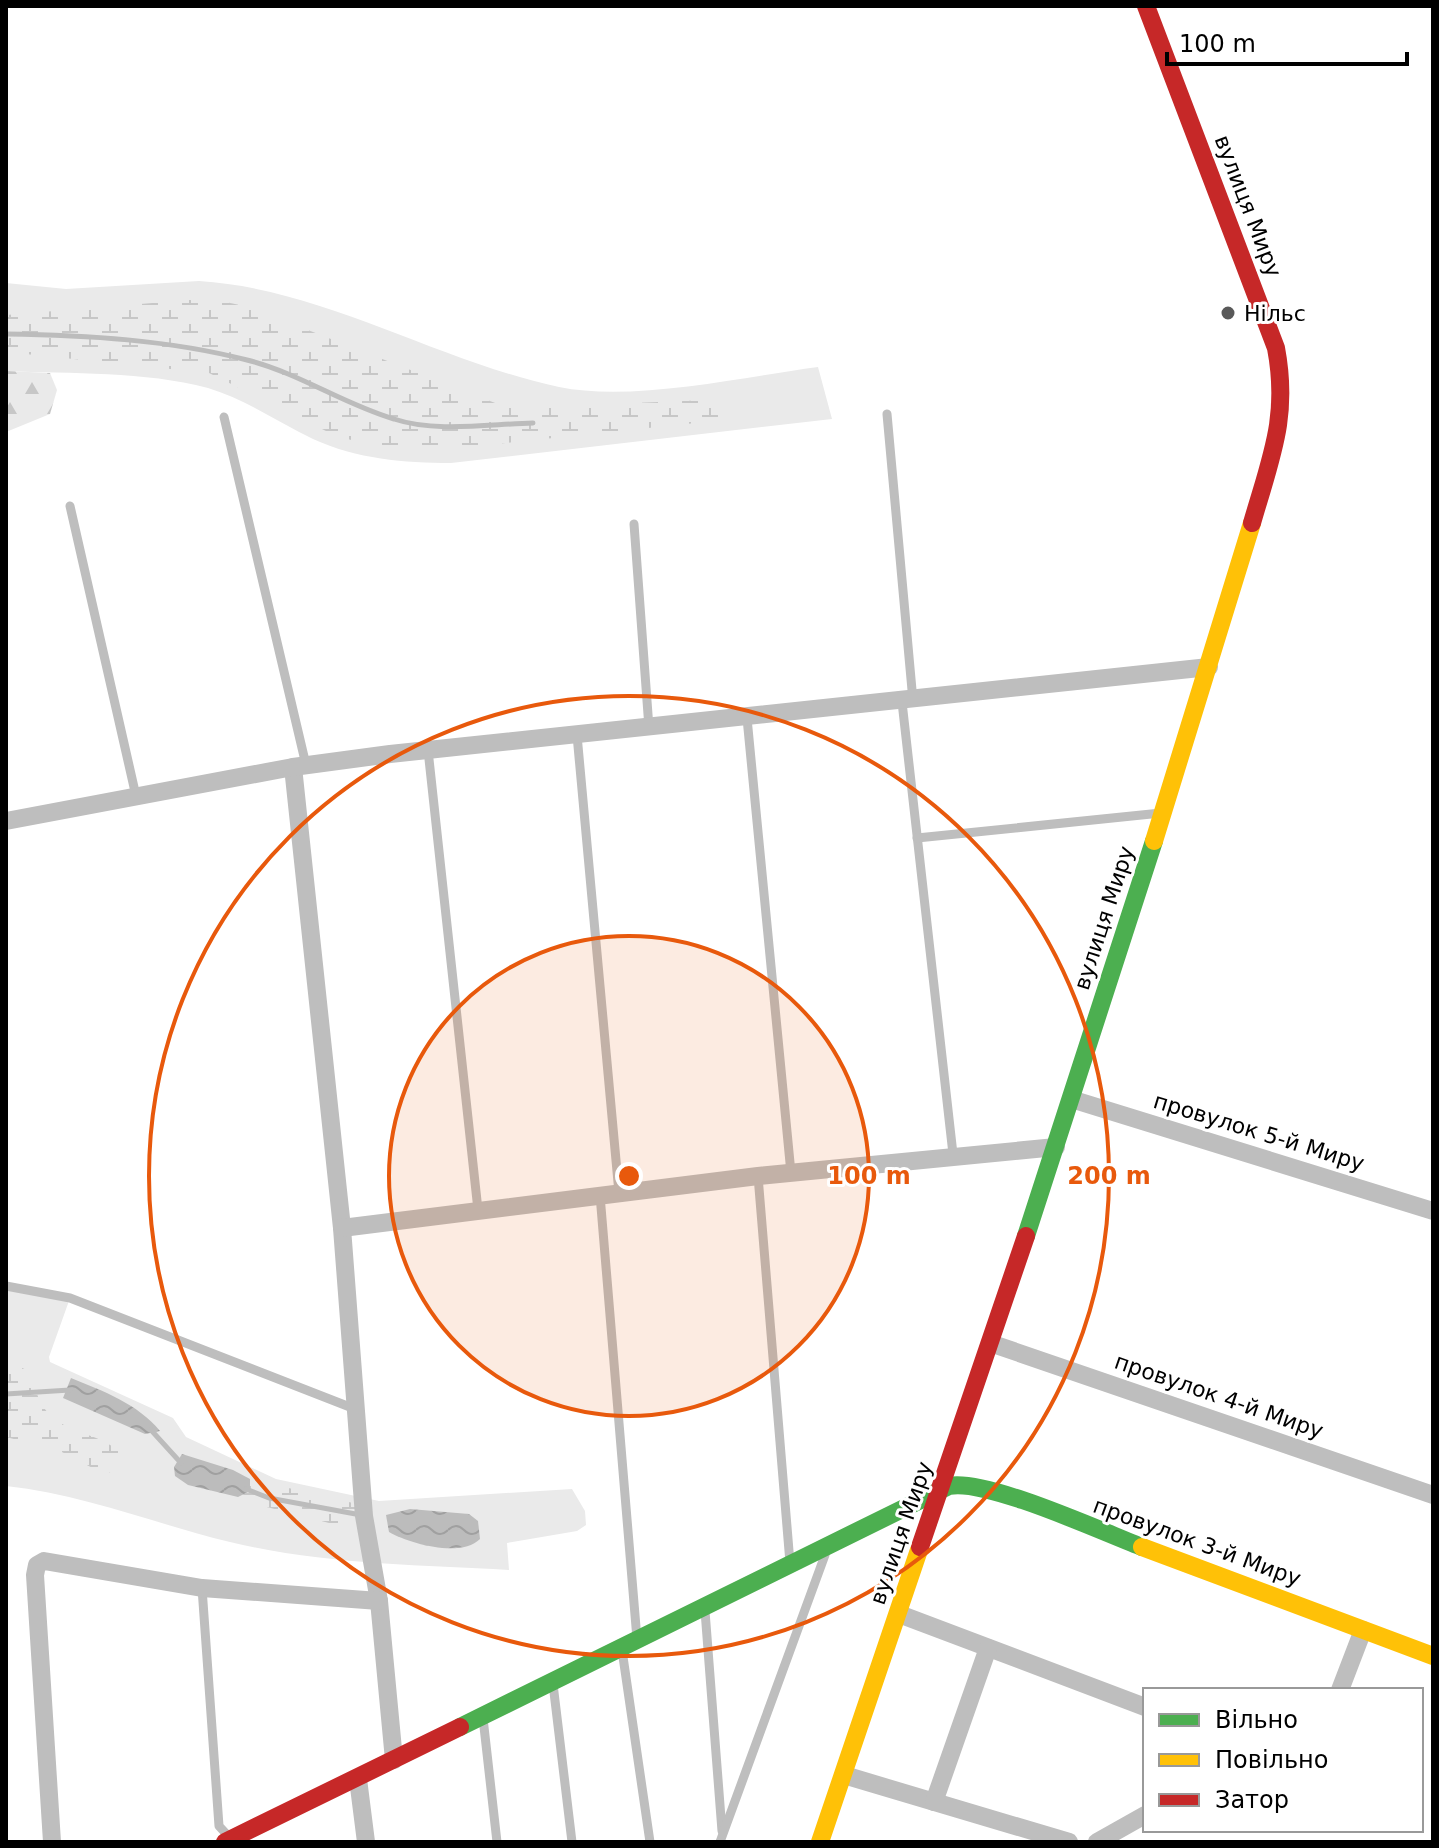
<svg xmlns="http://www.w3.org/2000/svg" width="1439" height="1848" font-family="'DejaVu Sans',sans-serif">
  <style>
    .grass { fill: #eaeaea }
    .forest { fill: url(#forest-firs) }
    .wetland { fill: url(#wetland-marsh) }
    .water { fill: url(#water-waves) }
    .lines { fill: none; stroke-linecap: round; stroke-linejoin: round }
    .stream { stroke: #bcbcbc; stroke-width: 5 }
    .lane { stroke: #bebebe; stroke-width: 9 }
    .street { stroke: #bebebe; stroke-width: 18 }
    .fast { stroke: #4caf50; stroke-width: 18 }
    .slow { stroke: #ffc107; stroke-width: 18 }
    .jam { stroke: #c62828; stroke-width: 18 }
    .ring { fill: none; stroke: #e8590c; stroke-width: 4 }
    .poi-dot { fill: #595959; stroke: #fff; stroke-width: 3 }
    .labels { text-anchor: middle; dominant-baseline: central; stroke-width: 6; stroke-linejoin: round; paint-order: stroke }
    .street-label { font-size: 22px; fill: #000; stroke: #fff }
    .poi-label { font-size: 22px; fill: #000; stroke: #fff; text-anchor: start }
    .centre { fill: #e8590c; stroke: #fff; stroke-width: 4 }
    .ring-label { font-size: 24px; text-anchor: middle; font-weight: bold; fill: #e8590c; stroke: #fff; stroke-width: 6; stroke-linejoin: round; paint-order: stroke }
  </style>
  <defs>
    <pattern id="forest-firs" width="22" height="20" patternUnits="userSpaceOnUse" patternTransform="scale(2)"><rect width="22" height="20" fill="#eaeaea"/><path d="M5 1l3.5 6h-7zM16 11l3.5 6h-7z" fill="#c7c7c7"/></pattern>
    <pattern id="wetland-marsh" width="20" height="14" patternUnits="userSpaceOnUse" patternTransform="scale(2)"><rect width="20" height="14" fill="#eaeaea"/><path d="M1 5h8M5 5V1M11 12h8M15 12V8" fill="none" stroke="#c7c7c7"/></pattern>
    <pattern id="water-waves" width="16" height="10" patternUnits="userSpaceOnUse" patternTransform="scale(2)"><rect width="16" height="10" fill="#bcbcbc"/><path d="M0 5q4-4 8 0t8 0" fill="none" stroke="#a0a0a0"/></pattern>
  </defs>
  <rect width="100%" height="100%" fill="#fff"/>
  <!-- grass -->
  <g class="grass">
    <path d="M199,281C325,289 437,361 559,387C633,402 742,377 818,367L832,419L451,463C404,463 357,459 313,439C278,422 245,399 208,388C144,371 72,374 6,371V283L66,289Z"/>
    <path d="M6,1286L70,1298L49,1357L50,1362L173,1418L186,1437L276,1479L379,1501L572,1489L585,1511L586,1525L577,1531L507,1543L509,1570C416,1565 321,1564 230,1542C155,1524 83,1494 6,1486Z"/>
  </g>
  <!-- forest -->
  <path class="forest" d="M6,371L50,373L57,390L50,414L6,432Z"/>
  <!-- wetland -->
  <g class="wetland">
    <path d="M189,300L221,301L249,307L508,408L709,400L728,405L730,412L715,421L478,446L389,451L334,435L209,373L6,352V315Z"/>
    <path d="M6,1361L29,1371C34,1385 38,1402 48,1413C67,1434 100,1433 121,1453L120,1469L104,1474L60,1451L6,1437Z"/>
    <path d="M250,1479L353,1503L359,1508V1523H329L247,1502L238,1497L250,1491Z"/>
  </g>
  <!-- water -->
  <g class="water">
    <path d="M71,1378C103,1391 138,1404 160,1431L145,1434L63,1398Z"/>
    <path d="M182,1454L233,1470L250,1479V1491L238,1497L188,1485L175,1476L174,1467Z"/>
    <path d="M410,1509L469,1514L478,1521L480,1539C461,1558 410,1544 389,1532L386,1515Z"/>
  </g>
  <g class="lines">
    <!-- stream -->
    <g class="stream">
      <path d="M6,334C86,335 170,340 247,360C299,373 343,404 394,419C436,433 489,424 533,423"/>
      <path d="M6,1394L70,1390"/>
      <path d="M151,1430L181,1463"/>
      <path d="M246,1489L269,1498L361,1515"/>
    </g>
    <!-- lane -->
    <g class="lane">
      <path d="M887,414L913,701"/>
      <path d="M224,417L306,765"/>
      <path d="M70,506L136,796"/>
      <path d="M634,524L649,728"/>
      <path d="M902,702L953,1154"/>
      <path d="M747,718L791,1173"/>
      <path d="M577,735L619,1193"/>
      <path d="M428,750L478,1210"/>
      <path d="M917,838L1161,813"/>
      <path d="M758,1176L790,1563"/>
      <path d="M600,1195L637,1639"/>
      <path d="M6,1286L70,1298L355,1409"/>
      <path d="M202,1588L219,1826L231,1839"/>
      <path d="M705,1611L722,1831"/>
      <path d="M622,1650L650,1842"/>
      <path d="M553,1684L572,1842"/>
      <path d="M483,1718L497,1842"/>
      <path d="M720,1842L825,1555"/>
    </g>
    <!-- street -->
    <g class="street">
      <path d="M293,767L342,1228L364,1516L379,1601L394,1760"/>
      <path d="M6,821L293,767L390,754L1209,667"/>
      <path d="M1071,1099L1433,1211"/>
      <path d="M342,1228L758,1176L1056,1147"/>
      <path d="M990,1343L1433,1495"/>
      <path d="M899,1614L1145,1707"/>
      <path d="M1340,1690L1363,1630"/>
      <path d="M844,1775L1069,1842"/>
      <path d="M358,1779L366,1842"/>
      <path d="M934,1802L988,1648"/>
      <path d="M52,1842L35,1575L37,1565L44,1561L202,1588L379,1601"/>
      <path d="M1097,1842L1145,1815"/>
    </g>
    <!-- fast -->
    <g class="fast">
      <path d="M1026,1236L1154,841"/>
      <path d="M460,1727L949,1486C985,1478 1103,1532 1142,1547"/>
    </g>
    <!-- slow -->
    <g class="slow">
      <path d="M1154,841L1252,523"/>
      <path d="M1142,1547L1433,1656"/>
      <path d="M820,1842L920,1547"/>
    </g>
    <!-- jam -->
    <g class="jam">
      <path d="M1146,6L1276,348C1289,417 1271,457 1252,523"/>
      <path d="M920,1547L1026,1236"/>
      <path d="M225,1842L460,1727"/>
    </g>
  </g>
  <!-- distance rings -->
  <circle cx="629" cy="1176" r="240" fill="#e8590c" fill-opacity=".12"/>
  <g class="ring">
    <circle cx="629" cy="1176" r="240"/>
    <circle cx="629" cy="1176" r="480"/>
  </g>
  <!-- markers -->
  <circle class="poi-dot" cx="1228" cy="313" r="8"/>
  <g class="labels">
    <!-- street labels -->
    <g class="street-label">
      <text transform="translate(1248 206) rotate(69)">вулиця Миру</text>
      <text transform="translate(1104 918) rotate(-72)">вулиця Миру</text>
      <text transform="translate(1259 1132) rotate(17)">провулок 5-й Миру</text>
      <text transform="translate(1219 1396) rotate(19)">провулок 4-й Миру</text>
      <text transform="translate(901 1533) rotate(-71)">вулиця Миру</text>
      <text transform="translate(1197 1542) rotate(20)">провулок 3-й Миру</text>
    </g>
    <!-- poi labels -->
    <g class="poi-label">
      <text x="1244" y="313">Нільс</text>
    </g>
  </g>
  <circle cx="629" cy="1176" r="12" class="centre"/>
  <g class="ring-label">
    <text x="869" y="1184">100 m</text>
    <text x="1109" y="1184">200 m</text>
  </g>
  <!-- border -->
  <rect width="1439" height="1848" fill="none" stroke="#000000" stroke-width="16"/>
  <!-- legend -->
  <rect x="1143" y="1688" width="280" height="144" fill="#ffffff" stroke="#999999" stroke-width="2"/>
  <rect x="1159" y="1714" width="40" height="12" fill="#4caf50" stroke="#999999" stroke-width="2"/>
  <text x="1215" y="1728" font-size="24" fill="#000000">Вільно</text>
  <rect x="1159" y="1754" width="40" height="12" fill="#ffc107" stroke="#999999" stroke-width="2"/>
  <text x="1215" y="1768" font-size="24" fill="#000000">Повільно</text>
  <rect x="1159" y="1794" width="40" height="12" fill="#c62828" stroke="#999999" stroke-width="2"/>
  <text x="1215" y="1808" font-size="24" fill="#000000">Затор</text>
  <!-- scale -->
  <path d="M1167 52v12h240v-12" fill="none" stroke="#000000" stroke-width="4"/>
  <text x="1179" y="52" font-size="24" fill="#000000" stroke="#ffffff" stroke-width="6" paint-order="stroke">100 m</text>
</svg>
